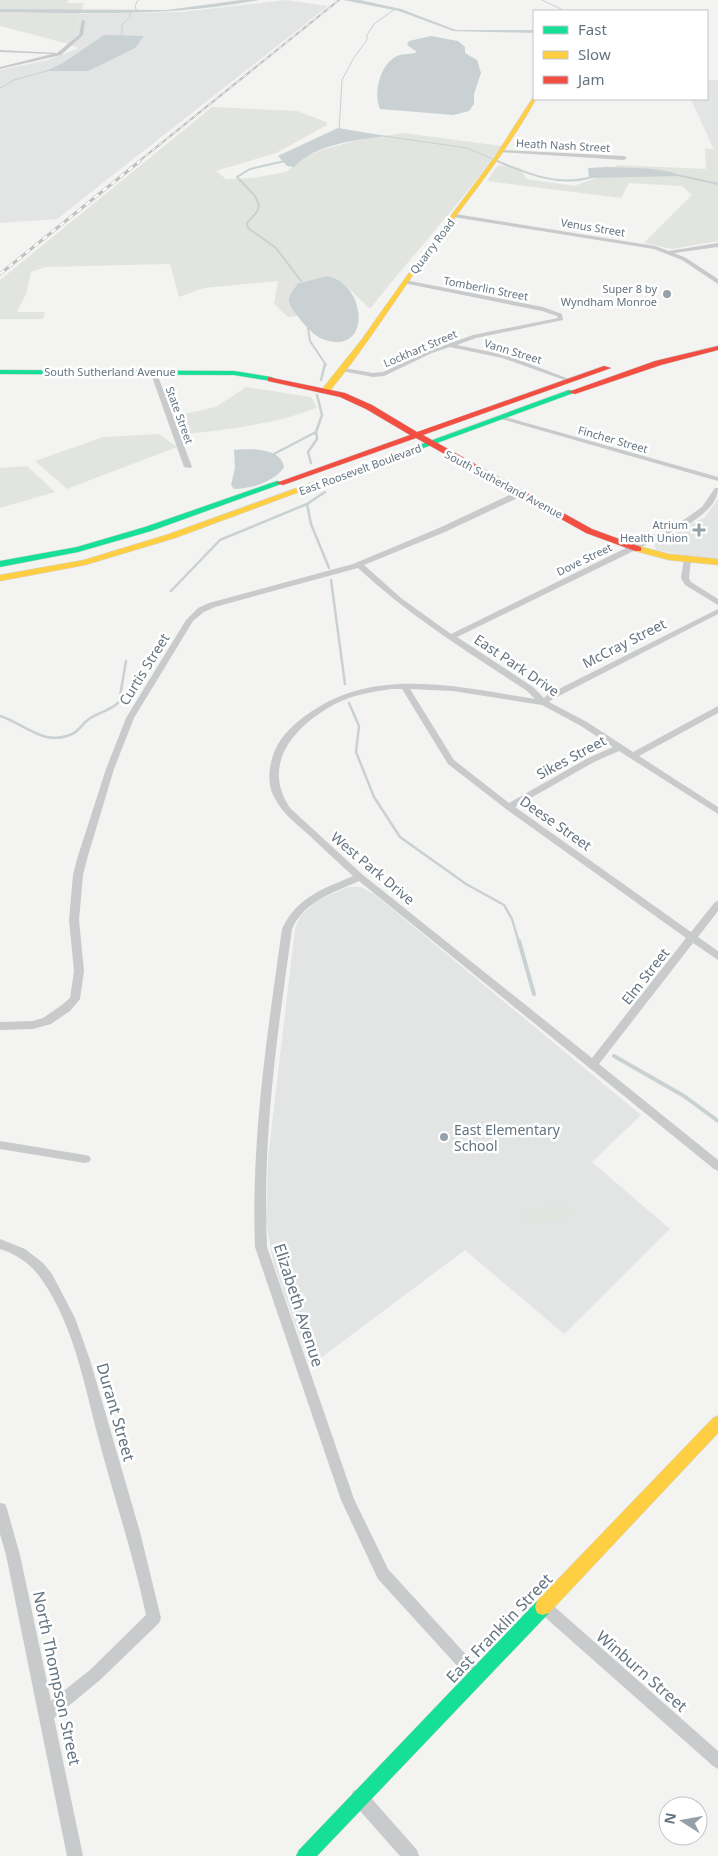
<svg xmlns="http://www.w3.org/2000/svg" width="718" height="1856" font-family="'Noto Sans',sans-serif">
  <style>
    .built { fill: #e3e4e4 }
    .green { fill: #e2e5df }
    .water { fill: #c9d1d3 }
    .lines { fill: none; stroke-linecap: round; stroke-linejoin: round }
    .stream-far3 { stroke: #c9d1d3; stroke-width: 1 }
    .stream-far2 { stroke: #c9d1d3; stroke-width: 2 }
    .stream-far1 { stroke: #c9d1d3; stroke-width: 2.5 }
    .stream { stroke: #c9d1d3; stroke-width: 4 }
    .fast-casing { stroke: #cfd0d1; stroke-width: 1 }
    .slow-casing { stroke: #cfd0d1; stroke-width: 1 }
    .jam-casing { stroke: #cfd0d1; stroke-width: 1 }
    .street { fill: #c8cacb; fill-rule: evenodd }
    .fast { fill: #16e098; fill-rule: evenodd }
    .slow { fill: #ffcf43; fill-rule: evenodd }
    .jam { fill: #f24e42; fill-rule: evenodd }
    .rail-far1-casing { stroke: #bfc0c1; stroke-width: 2 }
    .rail-casing { stroke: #bfc0c1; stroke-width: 3 }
    .rail-far1 { stroke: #fff; stroke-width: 1; stroke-dasharray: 4.5; stroke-linecap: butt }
    .rail { stroke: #fff; stroke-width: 2; stroke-dasharray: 5.5; stroke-linecap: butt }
    .poi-dot { fill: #96a0a8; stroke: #fff; stroke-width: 2 }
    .labels { text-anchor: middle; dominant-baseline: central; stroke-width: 5; stroke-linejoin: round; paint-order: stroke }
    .far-street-label { font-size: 11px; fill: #647480; stroke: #fff }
    .far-poi-label { font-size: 11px; fill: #647480; stroke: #fff; text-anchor: end }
    .street-label { font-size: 14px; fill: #647480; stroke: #fff }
    .poi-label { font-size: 14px; fill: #647480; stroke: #fff; text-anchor: start }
    .near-street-label { font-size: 16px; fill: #647480; stroke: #fff }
  </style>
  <rect width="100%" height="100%" fill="#f3f3f1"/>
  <!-- built -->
  <g class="built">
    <path d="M286,0L328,6L57,219L0,223V70L48,60L79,48L65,43L74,31L80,14L181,12Z"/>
    <path d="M707,80H718V151L714,150L691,99H707Z"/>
    <path d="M718,499V559L686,556L657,550L653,544L705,517Z"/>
    <path d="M348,887H361L374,894L641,1115L592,1162L670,1229L564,1334L465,1250L310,1366L274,1266L266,1222L268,1158L295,929L300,916L318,900Z"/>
  </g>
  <!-- green -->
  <g class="green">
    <path d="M0,0H69L67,3H84L74,31L65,43L0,26Z"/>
    <path d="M212,107L297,111L326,122L327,125L276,153L216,171L226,179L252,178L286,172L305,157L319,151L357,140L403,133L502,146C461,203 413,254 370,309L343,283L297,284L289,304L298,316L288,317L274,304L278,281L204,288L179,297L170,264L46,267L31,272L26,294L17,312H45L43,319H0V280Z"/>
    <path d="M705,148L718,151V241L672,249L644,243L692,195L682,186L629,183L621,198L487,181L498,165L520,168L527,179L574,186L604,175L618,165L706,169Z"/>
    <path d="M246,387L311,397L317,408C274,424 231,429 186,434L180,415L216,407Z"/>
    <path d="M159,434L177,447L67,489L35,461L103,437Z"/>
    <path d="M27,466L55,492L0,508V468Z"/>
    <path d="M568,1203L572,1217L528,1224L523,1210Z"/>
  </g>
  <!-- water -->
  <g class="water">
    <path d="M241,0H259C173,17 87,13 0,12V9L167,10Z"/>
    <path d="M343,0H360L401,9L456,30H534V33L453,31L399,11Z"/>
    <path d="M104,35L144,36L135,48L88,71H46L63,63Z"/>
    <path d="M431,36L458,41L465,47V53L477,60L481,73L474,94V104L469,111L453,115L380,109C373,93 380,64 397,56C404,53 411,55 417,52L407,45L409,41Z"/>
    <path d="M338,128L386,136C356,140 315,144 294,167L287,166L278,156Z"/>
    <path d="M608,167C623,168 670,167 679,176L589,178L588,168Z"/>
    <path d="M327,276C341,279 349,287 355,300C366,328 351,352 320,338C311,333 302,322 296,314C293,310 289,306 289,300C289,294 295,289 297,284Z"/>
    <path d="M234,450C250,448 281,448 284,467C275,482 250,489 234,489L231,485L235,468Z"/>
  </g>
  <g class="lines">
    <!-- stream-far3 -->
    <g class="stream-far3">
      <path d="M542,0L565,11"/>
      <path d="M137,12L135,6L138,0"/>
      <path d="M118,36L122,35V25L131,16L129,14L131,13"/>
      <path d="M0,88L14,80L50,70"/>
      <path d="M339,131L342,80L353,59L367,40V35L374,24L395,9"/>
      <path d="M383,136L467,148L500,162"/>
      <path d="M280,162L285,161"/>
    </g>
    <!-- stream-far2 -->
    <g class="stream-far2">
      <path d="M285,161L250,169L237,177L255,196L259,205L257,212L247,223L248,228L276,248L301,281"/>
      <path d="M497,161C528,174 559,187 592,177"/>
      <path d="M677,175L718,184"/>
      <path d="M308,328L310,341L326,365"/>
    </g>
    <!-- stream-far1 -->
    <g class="stream-far1">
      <path d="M321,380L325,364"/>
      <path d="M270,456L316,432"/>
      <path d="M311,463L308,452L317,439L316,432L322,415L317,395"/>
      <path d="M307,504L311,524L329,568"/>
      <path d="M331,580L345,684"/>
      <path d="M171,591L220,540L307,504L325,492"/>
      <path d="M349,703L359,726L356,752L374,797L400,837L466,884L504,905L512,919L519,943"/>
      <path d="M0,716C25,724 44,747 72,734C79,731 83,723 89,719C99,712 110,711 119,702L126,661"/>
    </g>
    <!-- stream -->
    <g class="stream">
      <path d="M519,941L534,994"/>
      <path d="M614,1056L684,1096L718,1121"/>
    </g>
    <!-- fast casing -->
    <g class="fast-casing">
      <g id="fast">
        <path d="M0,370L234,371L271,377L275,379L271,381L234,375L0,374Z"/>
        <path d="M569,390L576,392L336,480L329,478Z"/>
        <path d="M277,481L284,483L151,531L78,552L0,567V561L77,547L145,527Z"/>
        <path d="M543,1599L549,1601L551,1607L549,1613L317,1856H296L299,1850L537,1601Z"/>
      </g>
    </g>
    <!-- slow casing -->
    <g class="slow-casing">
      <g id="slow">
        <path d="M534,96V99H536C505,155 464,204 427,255C394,301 365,348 329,392H323V388L362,339L423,253L494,158Z"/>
        <path d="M330,476L337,478L175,538L85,565L0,581V575L84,560L169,534Z"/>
        <path d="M638,546L669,554L718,559V565L669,560L635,551V547Z"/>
        <path d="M718,1416V1433L549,1613L543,1615L537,1613L535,1607L537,1601L713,1418Z"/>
      </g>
    </g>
    <!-- jam casing -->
    <g class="jam-casing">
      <g id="jam">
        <path d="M718,346V350L661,365L575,394L568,392L655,361Z"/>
        <path d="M604,366L611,368L423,435L592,529L641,547V551H635L586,533L416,438L283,485L276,483L410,435L366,409L340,397L268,381V377L345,393L372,405L417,432Z"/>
      </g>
    </g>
    <!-- street -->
    <g class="street">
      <path d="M82,20L85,21L83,35L61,55L0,69V67L52,54L0,52V50L57,53L79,35Z"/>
      <path d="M502,150L624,156L627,158L624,160L500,152Z"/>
      <path d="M455,214L655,246L669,251L718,243V247L674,253L686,258L718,279V284L682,260L654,249L453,217V215Z"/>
      <path d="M405,280L543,307L562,314L563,320L476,338L457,345L506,355L572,380L567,381L502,358L450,347L432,353L384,376L373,377L342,371V369L344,368L373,373L383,372L428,351L473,335L558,318L557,316L542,311L403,283L402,282Z"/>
      <path d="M153,369L156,371L192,467L190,468L184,467L150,371Z"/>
      <path d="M501,417H505L718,477V481L501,419Z"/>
      <path d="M715,488H718C718,504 703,514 691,523L457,637L533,687L544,698L547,695L718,609V614L553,699L549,702L587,722L633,752L718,706V713L639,756L718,807V814L619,751L594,762L515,807L691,932L715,902L718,901V911L698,937L718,951V960L693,943L599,1064L718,1160V1171L714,1169L359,881C333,893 304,901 292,929C277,1036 262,1139 267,1247L354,1499L388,1569L480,1670L482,1675L480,1680L475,1682L470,1680L378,1579L341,1500L255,1247C251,1139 267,1036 282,929C297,897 323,889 353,876C338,862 323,849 309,835C295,823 281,812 273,795C265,778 271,753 282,738C292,725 304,716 317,708C382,667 464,688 535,699L527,691C468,652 409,616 358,568L215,607L204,612L193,621L134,718L114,769L87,859L83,875L79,920L84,971L80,999L70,1011L51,1024L33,1029L0,1030V1022L33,1021L43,1018L62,1005L70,998L74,971L69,920L73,875L77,859L106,769L126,718L186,620L198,608L209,603L353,564L439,528L518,491H524V495L445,532L364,565L401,598L451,634L685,519L702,507ZM391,689H402L448,764L506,809L686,938L592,1058L363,875L290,808C260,763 296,725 335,704C352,695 372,692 391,689ZM410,689L453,691L542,705L581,726L613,747L588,758L509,803L454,760Z"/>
      <path d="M684,558H687L691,560L689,578L691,582L718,599V605L685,585L681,578Z"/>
      <path d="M0,1141L85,1155L89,1156L91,1159L89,1162L85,1163L0,1149Z"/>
      <path d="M0,1239L25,1249L43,1263L52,1274L75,1318L90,1360L140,1532L161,1618L159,1623L100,1680L54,1718L83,1856H67L6,1555L0,1534V1503L5,1504L7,1509L20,1555L51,1701L90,1670L146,1615C134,1557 115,1501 100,1444C85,1389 75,1327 42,1280C32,1265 17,1254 0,1249Z"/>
      <path d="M543,1599L548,1601L718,1751V1769L713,1766L538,1611L536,1606L538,1601Z"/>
      <path d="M359,1789L365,1791L417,1850L419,1856H400L353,1803L351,1797L353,1791Z"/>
    </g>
    <!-- fast -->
    <use href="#fast" class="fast"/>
    <!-- slow -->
    <use href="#slow" class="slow"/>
    <!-- jam -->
    <use href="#jam" class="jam"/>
    <!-- rail-far1 casing -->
    <g class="rail-far1-casing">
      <path id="rail-far1" d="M138,162L339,0"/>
    </g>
    <!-- rail casing -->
    <g class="rail-casing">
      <path id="rail" d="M0,274L140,161"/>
    </g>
    <!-- rail-far1 -->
    <use href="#rail-far1" class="rail-far1"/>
    <!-- rail -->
    <use href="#rail" class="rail"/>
  </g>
  <!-- markers -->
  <g class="poi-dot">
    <circle cx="667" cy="294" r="5"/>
    <path d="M696.5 522.5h5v5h5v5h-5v5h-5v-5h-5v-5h5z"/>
    <circle cx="444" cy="1137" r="5"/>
  </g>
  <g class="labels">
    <!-- far-street labels -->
    <g class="far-street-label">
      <text transform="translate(563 145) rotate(3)">Heath Nash Street</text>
      <text transform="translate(593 227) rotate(9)">Venus Street</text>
      <text transform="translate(432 246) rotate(-53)">Quarry Road</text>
      <text transform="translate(486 288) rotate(11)">Tomberlin Street</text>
      <text transform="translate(420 348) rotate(-23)">Lockhart Street</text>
      <text transform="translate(513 351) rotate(17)">Vann Street</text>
      <text x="110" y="371">South Sutherland Avenue</text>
      <text transform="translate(180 415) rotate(70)">State Street</text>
      <text transform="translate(613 439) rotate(16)">Fincher Street</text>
      <text transform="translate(360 469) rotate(-20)">East Roosevelt Boulevard</text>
      <text transform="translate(504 484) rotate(28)">South Sutherland Avenue</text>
      <text transform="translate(584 559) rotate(-26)">Dove Street</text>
    </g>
    <!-- far-poi labels -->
    <g class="far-poi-label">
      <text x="657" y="288">Super 8 by<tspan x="657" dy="13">Wyndham Monroe</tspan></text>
      <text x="688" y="524">Atrium<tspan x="688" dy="13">Health Union</tspan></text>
    </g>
    <!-- street labels -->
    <g class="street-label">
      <text transform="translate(624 643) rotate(-27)">McCray Street</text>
      <text transform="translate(517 665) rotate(34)">East Park Drive</text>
      <text transform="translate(144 669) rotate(-58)">Curtis Street</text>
      <text transform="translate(571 757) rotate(-28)">Sikes Street</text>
      <text transform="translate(556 823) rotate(35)">Deese Street</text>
      <text transform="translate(373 868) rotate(40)">West Park Drive</text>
      <text transform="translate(645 976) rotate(-52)">Elm Street</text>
    </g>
    <!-- poi labels -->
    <g class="poi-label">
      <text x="454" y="1129">East Elementary<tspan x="454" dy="16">School</tspan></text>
    </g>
    <!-- near-street labels -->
    <g class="near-street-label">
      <text transform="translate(299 1305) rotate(72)">Elizabeth Avenue</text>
      <text transform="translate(116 1412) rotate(74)">Durant Street</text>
      <text transform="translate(499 1628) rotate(-46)">East Franklin Street</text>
      <text transform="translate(642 1671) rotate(41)">Winburn Street</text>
      <text transform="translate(57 1678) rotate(78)">North Thompson Street</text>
    </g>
  </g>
  <!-- legend -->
  <rect x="533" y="10" width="175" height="90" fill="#ffffff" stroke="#c1c7cc"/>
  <rect x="543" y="26" width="25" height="8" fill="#16e098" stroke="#c1c7cc"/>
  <text x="578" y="35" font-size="15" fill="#647480">Fast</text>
  <rect x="543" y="51" width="25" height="8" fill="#ffcf43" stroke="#c1c7cc"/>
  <text x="578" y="60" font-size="15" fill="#647480">Slow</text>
  <rect x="543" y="76" width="25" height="8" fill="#f24e42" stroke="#c1c7cc"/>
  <text x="578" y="85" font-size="15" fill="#647480">Jam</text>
  <!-- north arrow -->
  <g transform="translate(683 1821) rotate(281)"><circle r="24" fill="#ffffff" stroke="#c1c7cc"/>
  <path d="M0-4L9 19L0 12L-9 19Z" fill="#96a0a8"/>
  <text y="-8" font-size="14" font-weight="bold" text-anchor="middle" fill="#647480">N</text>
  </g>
</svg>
